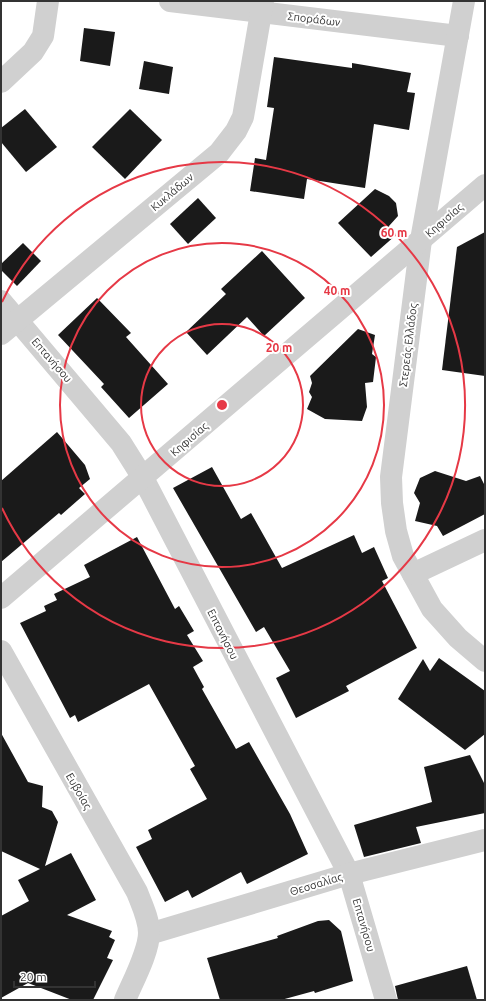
<svg xmlns="http://www.w3.org/2000/svg" width="486" height="1001" font-family="Ubuntu,sans-serif">
  <style>
    .building { fill: #1a1a1a }
    .lines { fill: none; stroke-linecap: round; stroke-linejoin: round }
    .minor { stroke: #d0d0d0; stroke-width: 22 }
    .tertiary { stroke: #d0d0d0; stroke-width: 22 }
    .ring { fill: none; stroke: #e63946; stroke-width: 2 }
    .labels { text-anchor: middle; dominant-baseline: central; stroke-width: 4; stroke-linejoin: round; paint-order: stroke }
    .street-label { font-size: 11px; fill: #333; stroke: #fff }
    .centre { fill: #e63946; stroke: #fff; stroke-width: 2 }
    .ring-label { font-size: 12px; text-anchor: middle; font-weight: bold; fill: #e63946; stroke: #fff; stroke-width: 4; stroke-linejoin: round; paint-order: stroke }
  </style>
  <rect width="100%" height="100%" fill="#fff"/>
  <!-- building -->
  <g class="building">
    <path d="M84,28L115,32L110,66L80,61Z"/>
    <path d="M274,57L352,68V63L411,73L407,92L415,93L409,130L374,124L365,188L307,179L304,199L250,191L255,158L266,160L274,108L267,107Z"/>
    <path d="M144,61L173,67L169,94L139,89Z"/>
    <path d="M25,109L57,147L26,172L1,142V128Z"/>
    <path d="M130,109L162,140L125,179L92,147Z"/>
    <path d="M375,189L389,196L396,203L398,216L389,226L396,235L371,257L338,223Z"/>
    <path d="M198,198L216,218L188,244L170,224Z"/>
    <path d="M485,232V376L442,370L457,247Z"/>
    <path d="M23,243L41,261L17,286L1,270V264Z"/>
    <path d="M262,251L305,298L264,336L247,317L207,355L186,332L226,294L221,289Z"/>
    <path d="M97,298L131,333L126,337L168,384L129,418L101,387L104,384L58,335Z"/>
    <path d="M358,329L375,335L372,354L376,357L373,382L365,383L367,407L362,421L325,419L307,409L312,397L309,392L312,383L310,376Z"/>
    <path d="M57,432L85,465L90,479L79,488L85,494L61,515L59,513L1,562V481Z"/>
    <path d="M212,467L241,519L251,513L282,568L354,535L362,553L374,547L388,578L382,581L417,648L346,686L349,691L296,718L276,678L290,671L264,627L256,632L173,488Z"/>
    <path d="M435,471L466,481L480,476L485,486V514L443,536L437,526L415,521L420,503L414,493L420,478Z"/>
    <path d="M137,537L175,609L179,606L194,631L187,635L203,661L193,667L204,687L202,689L236,749L249,742L290,814L308,854L247,884L241,872L192,898L188,890L165,902L136,847L152,839L148,830L207,799L190,769L195,766L149,684L78,722L75,715L70,718L20,623L46,611L44,606L57,600L54,594L90,577L84,565Z"/>
    <path d="M439,658L485,691V734L465,750L398,699L423,659L430,671Z"/>
    <path d="M1,733L28,782L43,786L42,807L52,811L58,822L45,866L71,853L96,900L67,915L112,931L109,937L115,940L107,958L113,960L93,1000H72L28,983L1,998V916L29,901L18,880L40,869L1,851Z"/>
    <path d="M470,755L485,785V813L416,827L421,843L364,857L354,825L432,802L424,767Z"/>
    <path d="M329,920L341,931L353,981L315,993L314,991L281,1000H220L207,958L278,938L277,936L318,921Z"/>
    <path d="M467,966L477,1000H398L395,986Z"/>
  </g>
  <g class="lines">
    <!-- minor -->
    <g class="minor">
      <path d="M170,1L458,36"/>
      <path d="M464,1L421,240L391,477L392,503L396,531L403,556L432,609L458,638L485,661"/>
      <path d="M1,82L33,52L43,36L48,1"/>
      <path d="M1,301L121,443L143,478L349,874L386,1000"/>
      <path d="M1,334L219,153L236,131L243,117L263,1"/>
      <path d="M413,574L485,540"/>
      <path d="M149,934L349,874L485,840"/>
    </g>
    <!-- tertiary -->
    <g class="tertiary">
      <path d="M1,598L485,185"/>
      <path d="M1,651L137,892C142,905 149,919 149,933C149,952 132,983 125,1000"/>
    </g>
  </g>
  <!-- distance rings -->
  <g class="ring">
    <circle cx="222" cy="405" r="81"/>
    <circle cx="222" cy="405" r="162"/>
    <path d="M2 302A243 243 0 1 1 2 508"/>
  </g>
  <g class="labels">
    <!-- street labels -->
    <g class="street-label">
      <text transform="translate(314 19) rotate(7)">Σποράδων</text>
      <text transform="translate(172 192) rotate(-40)">Κυκλάδων</text>
      <text transform="translate(444 220) rotate(-41)">Κηφισίας</text>
      <text transform="translate(408 345) rotate(-83)">Στερεάς Ελλάδος</text>
      <text transform="translate(52 360) rotate(49)">Επτανήσου</text>
      <text transform="translate(189 439) rotate(-41)">Κηφισίας</text>
      <text transform="translate(223 634) rotate(63)">Επτανήσου</text>
      <text transform="translate(79 791) rotate(60)">Ευβοίας</text>
      <text transform="translate(316 884) rotate(-17)">Θεσσαλίας</text>
      <text transform="translate(364 925) rotate(74)">Επτανήσου</text>
    </g>
  </g>
  <circle cx="222" cy="405" r="6" class="centre"/>
  <g class="ring-label">
    <text x="394" y="237">60 m</text>
    <text x="337" y="295">40 m</text>
    <text x="279" y="352">20 m</text>
  </g>
  <!-- border -->
  <rect width="486" height="1001" fill="none" stroke="#333333" stroke-width="4"/>
  <!-- scale -->
  <path d="M14 981v6h81v-6" fill="none" stroke="#333333" stroke-width="2"/>
  <text x="20" y="981" font-size="12" fill="#333333" stroke="#ffffff" stroke-width="3" paint-order="stroke">20 m</text>
</svg>
